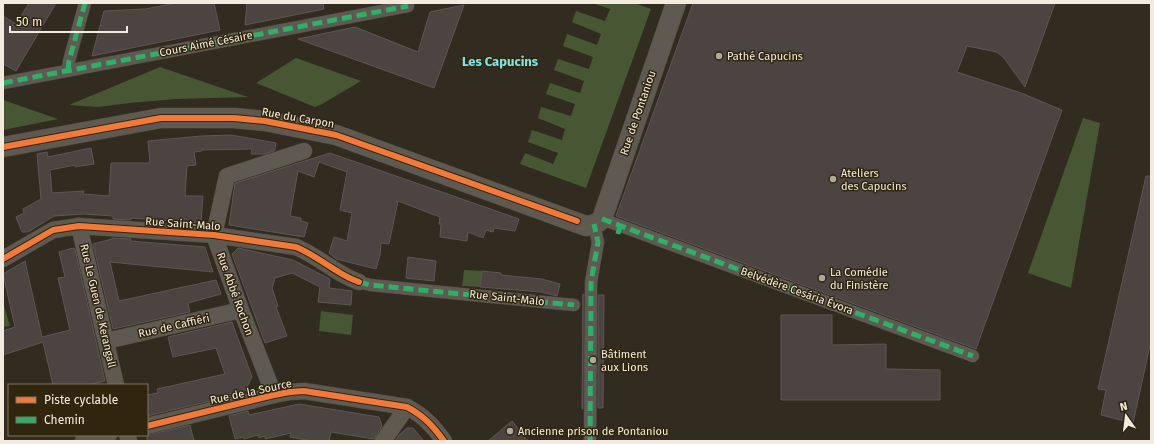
<svg xmlns="http://www.w3.org/2000/svg" width="1154" height="444" font-family="'Fira Sans',sans-serif">
  <style>
    .green { fill: #475733 }
    .building { fill: #4b4441; stroke: #5d5654 }
    .lines { fill: none; stroke-linecap: round; stroke-linejoin: round }
    .pedestrian-casing { stroke: #4d473d; stroke-width: 13 }
    .minor-casing { stroke: #4d473d; stroke-width: 17 }
    .tertiary-casing { stroke: #4d473d; stroke-width: 21 }
    .pedestrian { stroke: #5f5a51; stroke-width: 12 }
    .minor { stroke: #5f5a51; stroke-width: 16 }
    .tertiary { stroke: #5f5a51; stroke-width: 20 }
    .quiet { stroke: #2db169; stroke-width: 5; stroke-dasharray: 10 5; stroke-linecap: butt }
    .cycleway-casing { stroke: #30260e; stroke-width: 8 }
    .cycleway { stroke: #f17a3a; stroke-width: 6 }
    .poi-dot { fill: #afa99c; stroke: #30260e; stroke-width: 1.5 }
    .labels { text-anchor: middle; dominant-baseline: central; stroke-width: 3; stroke-linejoin: round; paint-order: stroke }
    .street-label { font-size: 11px; fill: #f3ecde; stroke: #30260e }
    .poi-label { font-size: 11px; fill: #f3ecde; stroke: #30260e; text-anchor: start }
    .quarter-label { font-size: 13px; font-weight: bold; fill: #7ce8e5; stroke: #30260e }
  </style>
  <rect width="100%" height="100%" fill="#322c20"/>
  <!-- green -->
  <g class="green">
    <path d="M592,3H634L651,9L586,188L520,164L525,153L553,164L558,153L528,142L532,130L562,140L565,129L538,118L541,107L571,116L575,104L546,94L550,83L580,93L584,81L554,70L558,59L589,69L593,57L563,46L567,34L597,45L601,34L572,22L576,11L605,21L610,9Z"/>
    <path d="M296,58L361,81L322,104L315,107L256,83Z"/>
    <path d="M160,67L248,97L176,99L129,103L98,107L69,105Z"/>
    <path d="M3,100L58,119L3,130Z"/>
    <path d="M1083,118L1100,123L1071,288L1028,273Z"/>
    <path d="M464,270L482,271L480,287L462,286Z"/>
    <path d="M3,302L10,326L3,327Z"/>
    <path d="M321,311L353,315L351,335L319,331Z"/>
  </g>
  <!-- building -->
  <g class="building">
    <path d="M29,3H56L16,71L3,64V16L16,24Z"/>
    <path d="M176,3H214L220,30L92,56L104,11L145,9Z"/>
    <path d="M247,3H323L324,9L245,25Z"/>
    <path d="M693,3H1055L1025,87L1004,58L997,52L967,46L957,72L1021,93L1062,110L976,349L616,216Z"/>
    <path d="M464,5L434,88L298,39L355,27L418,52L430,12Z"/>
    <path d="M231,135L276,143L275,149L274,151L265,154H251L252,149L202,150V151L194,152L196,165L187,166L185,196H203L201,223L131,218V220L113,219V216L83,214L54,216L28,232H22L16,217L24,213L23,209L41,199L37,154L47,152L48,157L91,148L94,164L75,167V165L50,170L52,193L84,191L83,194L109,196L111,163H150L148,141L201,136Z"/>
    <path d="M330,153L519,219L515,231L494,228L493,232L486,230L483,238L468,232L467,241L440,237L441,224H439L440,217L398,201L389,244L381,243L380,255L376,269L336,259L329,253L334,237L347,241L352,213L340,210L347,172L319,162L314,177L298,171L290,216L301,218V221L308,223L304,237L229,225L235,183Z"/>
    <path d="M1146,176H1151V341L1133,423L1101,415L1106,390L1098,389Z"/>
    <path d="M112,238L131,239L130,241L205,247L213,272L110,262L119,301L216,280L221,294L188,303L190,312L113,329L93,244L112,239Z"/>
    <path d="M73,248L75,249L105,381L88,385H53L43,342L3,355V331L15,327L3,274L25,261L42,337L70,330L58,278L65,277L59,252Z"/>
    <path d="M238,248L293,260L330,279L329,288L352,291L351,305L318,302L320,287L292,273L275,278L272,288L278,306L276,307L287,336L265,343L232,254Z"/>
    <path d="M408,257L436,261L434,281L406,278Z"/>
    <path d="M482,271L501,273V275L542,279L560,284L557,296L541,292L480,287Z"/>
    <path d="M583,294V409H582Z"/>
    <path d="M598,295H604L603,408H598Z"/>
    <path d="M781,315H832V345L886,344V369L940,370V400H781Z"/>
    <path d="M232,322L252,377L244,393L147,416V395L158,393L157,389L225,374L216,348L173,357L168,337Z"/>
    <path d="M299,404L379,417L382,426L374,439L331,432L329,441H312L290,437L291,433L265,439V436L259,438L258,435L244,439L243,437L235,439L229,416L248,411L249,415Z"/>
    <path d="M512,421L528,441H488Z"/>
    <path d="M190,425L194,441H147V435Z"/>
    <path d="M407,428H413L424,441H395L399,435Z"/>
  </g>
  <g class="lines">
    <!-- pedestrian casing -->
    <g class="pedestrian-casing">
      <g id="pedestrian">
        <path d="M68,70L69,61L85,3"/>
        <path d="M3,83L408,6"/>
        <path d="M602,219L973,356"/>
        <path d="M359,282L370,285L574,305"/>
        <path d="M590,441L591,282L598,242L594,224"/>
      </g>
    </g>
    <!-- minor casing -->
    <g class="minor-casing">
      <g id="minor">
        <path d="M79,226L116,385"/>
        <path d="M3,259L53,230L79,226L214,235L296,247C313,254 326,265 342,274C347,277 353,280 359,282"/>
        <path d="M106,341L241,310"/>
        <path d="M274,395L241,310L214,235L227,176L304,151"/>
        <path d="M147,426L274,395L290,392L304,391L407,407C424,416 433,426 444,441"/>
        <path d="M127,435L129,441"/>
        <path d="M83,441L109,435"/>
        <path d="M383,441L407,407"/>
      </g>
    </g>
    <!-- tertiary casing -->
    <g class="tertiary-casing">
      <path id="tertiary" d="M3,147L161,118H234L265,121L336,135L586,226C593,225 597,224 602,219L676,3"/>
    </g>
    <!-- pedestrian -->
    <use href="#pedestrian" class="pedestrian"/>
    <!-- minor -->
    <use href="#minor" class="minor"/>
    <!-- tertiary -->
    <use href="#tertiary" class="tertiary"/>
    <!-- quiet -->
    <g class="quiet">
      <path d="M68,70L69,61L85,3"/>
      <path d="M3,83L408,6"/>
      <path d="M602,219L973,356"/>
      <path d="M618,234L620,226"/>
      <path d="M359,282L370,285L574,305"/>
      <path d="M590,441L591,282L598,242L594,224"/>
    </g>
    <!-- cycleway casing -->
    <g class="cycleway-casing">
      <g id="cycleway">
        <path d="M3,147L161,118H234L265,121L336,135L577,221"/>
        <path d="M3,259L53,230L79,226L214,235L296,247C313,254 326,265 342,274C347,277 353,280 359,282"/>
        <path d="M147,426L274,395L290,392L304,391L407,407C424,416 433,426 444,441"/>
      </g>
    </g>
    <!-- cycleway -->
    <use href="#cycleway" class="cycleway"/>
  </g>
  <!-- markers -->
  <g class="poi-dot">
    <circle cx="719" cy="56" r="4"/>
    <circle cx="833" cy="179" r="4"/>
    <circle cx="822" cy="278" r="4"/>
    <circle cx="593" cy="360" r="4"/>
    <circle cx="510" cy="431" r="4"/>
  </g>
  <g class="labels">
    <!-- street labels -->
    <g class="street-label">
      <text transform="translate(206 44) rotate(-11)">Cours Aimé Césaire</text>
      <text transform="translate(638 113) rotate(-71)">Rue de Pontaniou</text>
      <text transform="translate(298 118) rotate(10)">Rue du Carpon</text>
      <text transform="translate(183 224) rotate(4)">Rue Saint-Malo</text>
      <text transform="translate(797 291) rotate(20)">Belvédère Cesária Évora</text>
      <text transform="translate(235 294) rotate(70)">Rue Abbé Rochon</text>
      <text transform="translate(507 298) rotate(6)">Rue Saint-Malo</text>
      <text transform="translate(98 306) rotate(77)">Rue Le Guen de Kerangall</text>
      <text transform="translate(174 326) rotate(-13)">Rue de Caffiéri</text>
      <text transform="translate(251 392) rotate(-12)">Rue de la Source</text>
    </g>
    <!-- poi labels -->
    <g class="poi-label">
      <text x="727" y="56">Pathé Capucins</text>
      <text x="841" y="173">Ateliers<tspan x="841" dy="13">des Capucins</tspan></text>
      <text x="830" y="272">La Comédie<tspan x="830" dy="13">du Finistère</tspan></text>
      <text x="601" y="354">Bâtiment<tspan x="601" dy="13">aux Lions</tspan></text>
      <text x="518" y="431">Ancienne prison de Pontaniou</text>
    </g>
    <!-- quarter labels -->
    <g class="quarter-label">
      <text x="500" y="61">Les Capucins</text>
    </g>
  </g>
  <!-- border -->
  <rect width="1154" height="444" fill="none" stroke="#f3ecde" stroke-width="8"/>
  <!-- legend -->
  <rect x="8" y="384" width="140" height="52" fill="#30260e" stroke="#7e7561"/>
  <rect x="16" y="397" width="20" height="6" fill="#f17a3a" stroke="#7e7561"/>
  <text x="44" y="404" font-size="12" fill="#f3ecde">Piste cyclable</text>
  <rect x="16" y="417" width="20" height="6" fill="#2db169" stroke="#7e7561"/>
  <text x="44" y="424" font-size="12" fill="#f3ecde">Chemin</text>
  <!-- north arrow -->
  <g transform="translate(1126 416) rotate(346)" stroke="#30260e" stroke-width="3" paint-order="stroke">
  <path d="M0-3L7 15L0 10L-7 15Z" fill="#f3ecde"/>
  <text y="-6" font-size="11" font-weight="bold" text-anchor="middle" fill="#f3ecde">N</text>
  </g>
  <!-- scale -->
  <path d="M10 26v6h117v-6" fill="none" stroke="#f3ecde" stroke-width="2"/>
  <text x="16" y="26" font-size="12" fill="#f3ecde" stroke="#30260e" stroke-width="3" paint-order="stroke">50 m</text>
</svg>
